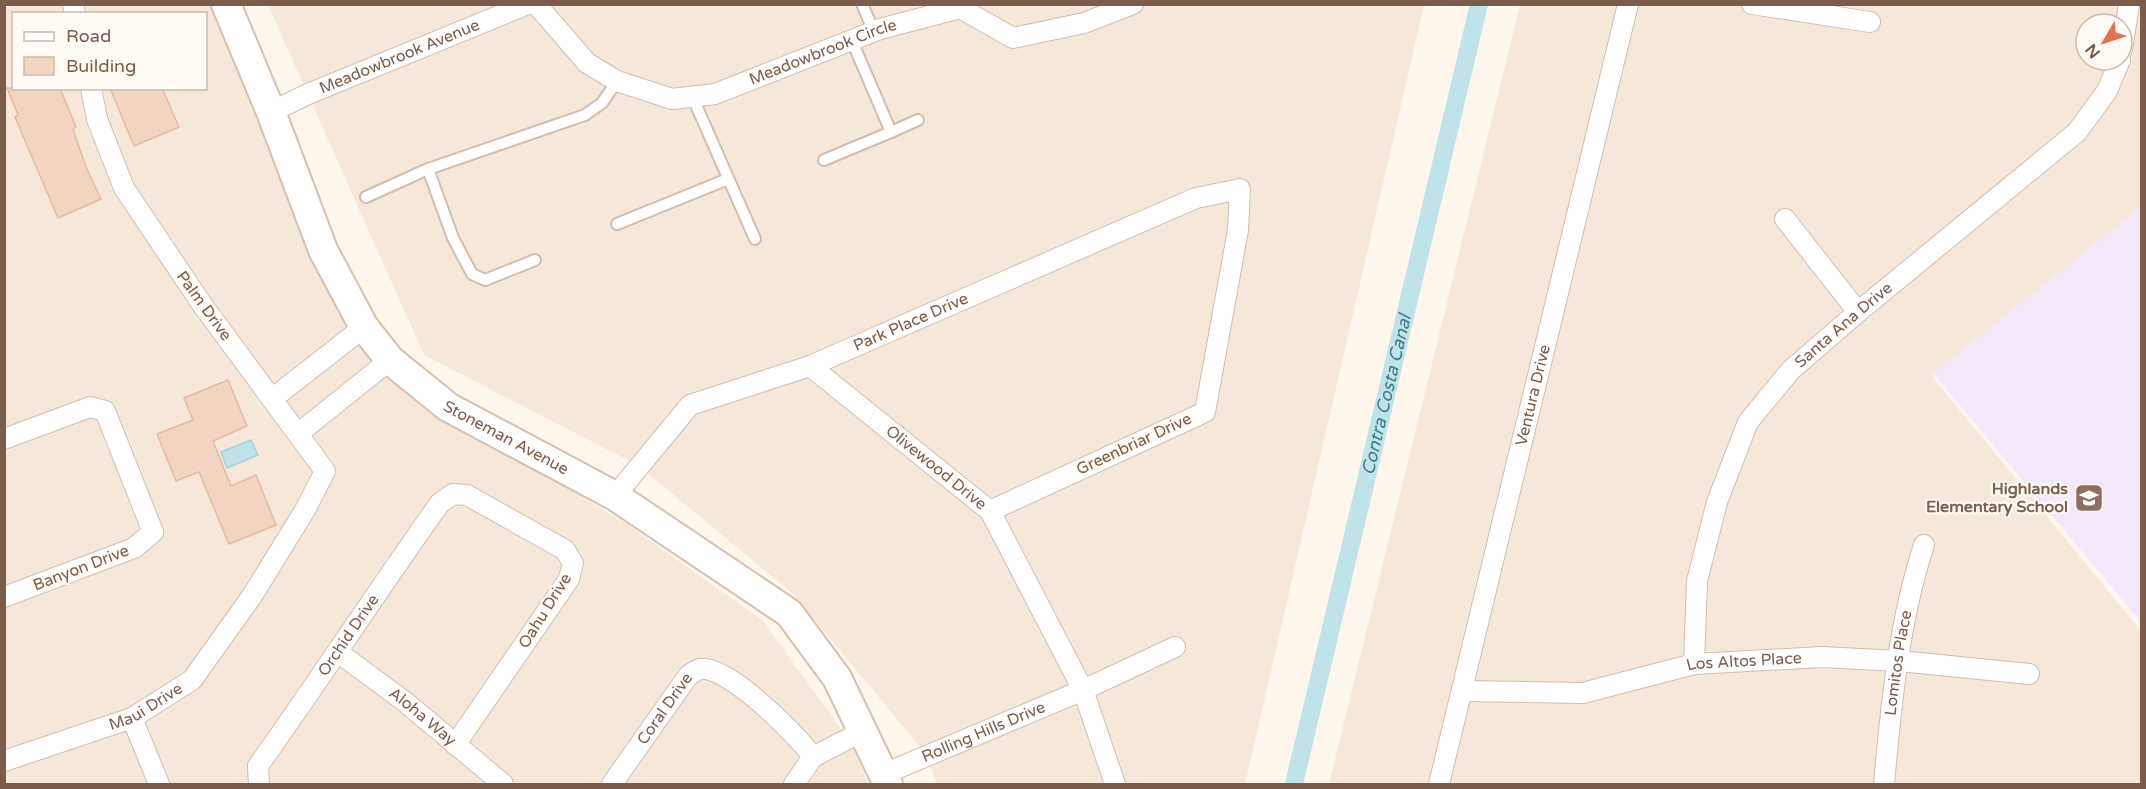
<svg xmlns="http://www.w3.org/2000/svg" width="2146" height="789" font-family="'Varela Round',sans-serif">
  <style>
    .residential { fill: #f5e8da; fill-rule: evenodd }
    .education { fill: #f3e8fa }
    .water { fill: #bfe3e8; stroke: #a5d3da; stroke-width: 1.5 }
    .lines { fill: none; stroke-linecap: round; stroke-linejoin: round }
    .canal { stroke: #bfe3e8; stroke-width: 18 }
    .building { fill: #f3d5c3; stroke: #e6bba3; stroke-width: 1.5 }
    .lane-casing { stroke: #d1beb0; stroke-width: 14 }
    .street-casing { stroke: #d1beb0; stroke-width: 22 }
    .secondary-casing { stroke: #d6c0b0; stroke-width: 32 }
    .lane { stroke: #fff; stroke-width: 10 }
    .street { stroke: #fff; stroke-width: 20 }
    .secondary { stroke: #fff; stroke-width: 28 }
    .labels { text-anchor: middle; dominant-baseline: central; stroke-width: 4.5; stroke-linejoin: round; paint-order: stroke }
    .street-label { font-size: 16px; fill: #7a5c4d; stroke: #fffaf3 }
    .education-label { font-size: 16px; font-weight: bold; fill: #785e54; stroke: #fffaf3; text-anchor: end }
    .water-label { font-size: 18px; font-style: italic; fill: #437c86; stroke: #fffaf3 }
  </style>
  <rect width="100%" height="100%" fill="#fdf6ec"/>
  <!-- residential -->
  <g class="residential">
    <path d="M5,4L213,5L301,234L383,366L485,440L624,522L762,620L850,741L869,784H5ZM14,14H206V88H14Z"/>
    <path d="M268,5H1424L1245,784H937L926,754L793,594L639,466L424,355Z"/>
    <path d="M1520,5H2141V207L1933,373L1934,379L2141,631V784H1329ZM2086,24H2122V60H2086Z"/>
  </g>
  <!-- education -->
  <path class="education" d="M2141,207V622L1933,373Z"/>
  <!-- water -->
  <path class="water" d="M251,440L258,455L227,468L221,452Z"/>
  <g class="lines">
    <!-- canal -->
    <path class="canal" id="s1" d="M1294,784L1479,4"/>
  </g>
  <!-- building -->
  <g class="building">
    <path d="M7,88H60L76,127L73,129L86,167L101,199L58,218L15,117L18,115Z"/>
    <path d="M110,88H162L179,127L134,146Z"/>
    <path d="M228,380L247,426L213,441L231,486L256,475L276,525L229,544L199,472L176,481L157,434L193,420L184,398Z"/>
  </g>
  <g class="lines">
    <!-- lane casing -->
    <g class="lane-casing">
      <g id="lane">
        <path d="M862,4L874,32"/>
        <path d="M692,96L755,239"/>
        <path d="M891,132L918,120"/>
        <path d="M824,160L891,132L852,41"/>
        <path d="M428,169L453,238L472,274L485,280L535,260"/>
        <path d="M366,197L428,169L585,115L602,103L617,81"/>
        <path d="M617,224L728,179"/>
      </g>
    </g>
    <!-- street casing -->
    <g class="street-casing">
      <g id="street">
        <path d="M73,4L75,14"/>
        <path id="s2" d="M536,4L587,63L617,81L672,99L715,94L880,29L960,8L1013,38L1084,23L1133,4"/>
        <path d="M1752,4L1870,22"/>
        <path d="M2122,50L2129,4"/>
        <path id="s3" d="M271,112L308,94L528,4"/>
        <path d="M1785,219L1858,312"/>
        <path id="s4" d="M810,366L990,511L1083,690L1115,784"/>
        <path d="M272,399L364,327"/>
        <path d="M299,433L390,360"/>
        <path d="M4,439L90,407L105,411L153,532L134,548L4,597"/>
        <path id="s5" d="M615,496L690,405L810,366L1196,198L1240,189L1238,230L1205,412L990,511"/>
        <path id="s6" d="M339,653L404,701L503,784"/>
        <path id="s7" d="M1694,664L1697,581L1717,502L1748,422L1791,370L1858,312L2077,132L2107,91L2120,60"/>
        <path id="s8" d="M1462,691L1583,693L1694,664L1822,657L1900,661L2029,674"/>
        <path d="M132,718L159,784"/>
        <path id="s9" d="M4,761L132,718L192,680L252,596L305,510L325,471L201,303L124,188L97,119L91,88"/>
        <path id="s10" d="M884,774L1083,690L1175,647"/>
        <path id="s11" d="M259,784L258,766C320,679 378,590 440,503L453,494L467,495L565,550L573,563L569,579L455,745"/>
        <path id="s12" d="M612,784L688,676C691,674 696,670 700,669C728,665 797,735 813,757"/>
        <path d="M794,784L813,757L863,731"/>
        <path id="s13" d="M1439,784L1628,4"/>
        <path id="s14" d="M1884,784C1891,705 1899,621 1924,545"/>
      </g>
    </g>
    <!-- secondary casing -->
    <g class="secondary-casing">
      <g id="secondary">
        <path id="s15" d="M226,4L271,112L323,250L364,327L390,360L448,407L615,496L789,613L837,678L888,784"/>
      </g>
    </g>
    <!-- lane -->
    <use href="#lane" class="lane"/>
    <!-- street -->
    <use href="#street" class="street"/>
    <!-- secondary -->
    <use href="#secondary" class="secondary"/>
  </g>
  <!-- icons -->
  <defs>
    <g id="school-square" transform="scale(1.5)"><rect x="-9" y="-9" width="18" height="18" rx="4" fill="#8d6e63" stroke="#fffaf3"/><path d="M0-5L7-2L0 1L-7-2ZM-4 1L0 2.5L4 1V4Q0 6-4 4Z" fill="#fff"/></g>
  </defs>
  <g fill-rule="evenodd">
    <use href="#school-square" x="2089" y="498"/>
  </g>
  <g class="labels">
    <!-- street labels -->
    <g class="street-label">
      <text stroke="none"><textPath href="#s2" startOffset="330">Meadowbrook Circle</textPath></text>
      <text stroke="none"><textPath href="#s3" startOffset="140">Meadowbrook Avenue</textPath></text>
      <text transform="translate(204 306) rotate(54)">Palm Drive</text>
      <text stroke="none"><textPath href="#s5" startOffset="354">Park Place Drive</textPath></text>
      <text stroke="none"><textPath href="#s7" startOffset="387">Santa Ana Drive</textPath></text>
      <text stroke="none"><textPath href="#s13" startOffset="400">Ventura Drive</textPath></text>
      <text stroke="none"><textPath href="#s15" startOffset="534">Stoneman Avenue</textPath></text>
      <text transform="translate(1134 444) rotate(-25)">Greenbriar Drive</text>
      <text stroke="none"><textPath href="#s4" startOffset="162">Olivewood Drive</textPath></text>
      <text transform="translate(81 568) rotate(-21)">Banyon Drive</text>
      <text transform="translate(545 611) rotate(-58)">Oahu Drive</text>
      <text stroke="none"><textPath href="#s11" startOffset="177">Orchid Drive</textPath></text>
      <text stroke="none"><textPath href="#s8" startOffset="286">Los Altos Place</textPath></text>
      <text stroke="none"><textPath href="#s14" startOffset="122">Lomitos Place</textPath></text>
      <text stroke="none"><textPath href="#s9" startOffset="152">Maui Drive</textPath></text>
      <text stroke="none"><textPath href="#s12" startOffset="92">Coral Drive</textPath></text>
      <text stroke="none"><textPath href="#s6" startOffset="105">Aloha Way</textPath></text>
      <text stroke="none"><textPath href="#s10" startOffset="108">Rolling Hills Drive</textPath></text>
    </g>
    <!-- education labels -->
    <g class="education-label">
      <text x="2068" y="489">Highlands<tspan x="2068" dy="18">Elementary School</tspan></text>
    </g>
    <!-- water labels -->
    <g class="water-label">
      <text stroke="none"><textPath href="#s1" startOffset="400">Contra Costa Canal</textPath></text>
    </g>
  </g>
  <!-- border -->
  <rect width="2146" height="789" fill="none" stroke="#7a5c4d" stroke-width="12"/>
  <!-- legend -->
  <rect x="12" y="12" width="195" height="78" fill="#fffaf3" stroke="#cabbb1" stroke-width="1.5"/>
  <rect x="24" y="32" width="30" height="9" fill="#ffffff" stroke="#cabbb1" stroke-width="1.5"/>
  <text x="66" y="42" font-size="18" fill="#7a5c4d">Road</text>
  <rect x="24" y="57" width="30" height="18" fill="#f3d5c3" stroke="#cabbb1" stroke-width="1.5"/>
  <text x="66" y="72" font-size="18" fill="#7a5c4d">Building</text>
  <!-- north arrow -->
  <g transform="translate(2104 42) rotate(231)"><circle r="28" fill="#fffaf3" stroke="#cabbb1" stroke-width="1.5"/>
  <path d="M0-4.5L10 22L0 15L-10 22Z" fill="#e76f51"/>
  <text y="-9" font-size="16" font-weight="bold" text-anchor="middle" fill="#7a5c4d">N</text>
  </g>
</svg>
